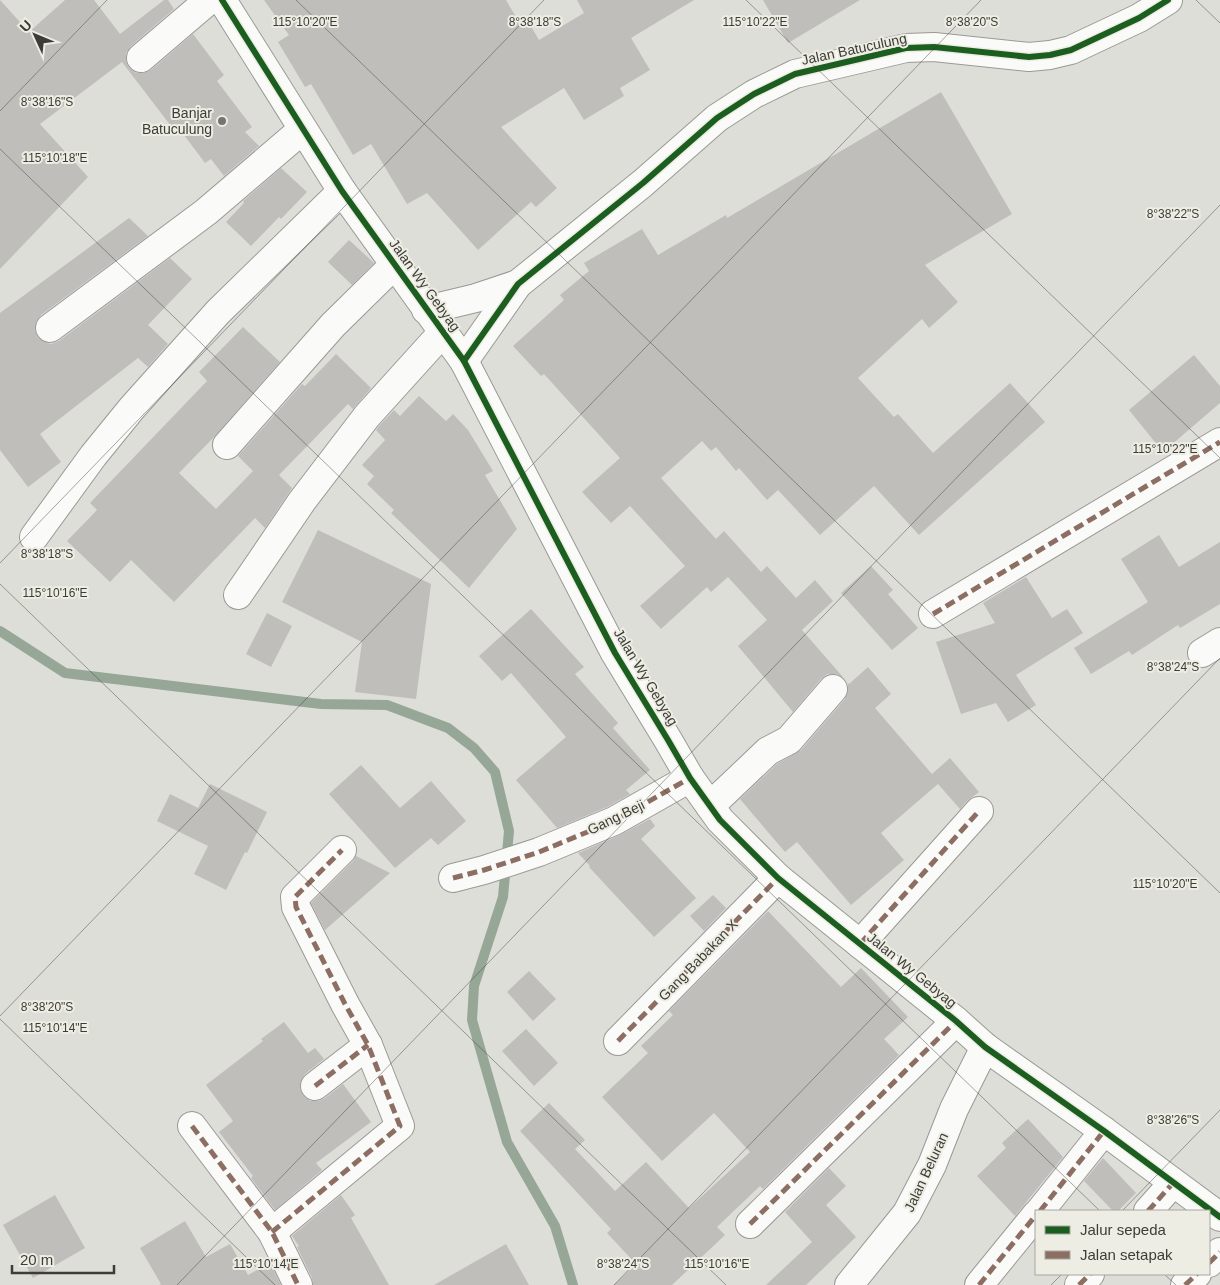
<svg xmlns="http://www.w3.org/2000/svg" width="1220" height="1285" font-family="Arial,sans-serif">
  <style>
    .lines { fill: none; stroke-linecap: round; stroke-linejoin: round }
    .stream { stroke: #96a797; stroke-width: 10 }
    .building { fill: #bfbeba }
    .minor-casing { stroke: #9a9995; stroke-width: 30 }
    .minor { stroke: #fafaf9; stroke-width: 28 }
    .quiet { stroke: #8d6e63; stroke-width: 5; stroke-dasharray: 10 5; stroke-linecap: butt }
    .cycleway-casing { stroke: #eeede3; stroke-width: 9 }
    .cycleway { stroke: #1b5e20; stroke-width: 6 }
    .ticks { fill: none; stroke: #3c3c38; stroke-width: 1; stroke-opacity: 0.45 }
    .poi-dot { fill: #757570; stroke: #eeede3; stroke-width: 2 }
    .labels { text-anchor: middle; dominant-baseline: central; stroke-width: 4; stroke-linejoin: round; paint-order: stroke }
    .street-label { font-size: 14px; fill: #3c3c38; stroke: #eeede3 }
    .poi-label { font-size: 14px; fill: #3c3c38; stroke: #eeede3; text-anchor: end }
    .ticks-label { font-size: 12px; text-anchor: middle; fill: #3c3c38; stroke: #eeede3; stroke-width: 4; stroke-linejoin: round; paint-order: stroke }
  </style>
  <rect width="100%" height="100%" fill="#deded9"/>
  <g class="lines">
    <!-- stream -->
    <path class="stream" d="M0,631L65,673L321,704L387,705L448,728L474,748L495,772L509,831L503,897L474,986L472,1020L507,1142L555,1226L573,1285"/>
  </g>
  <!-- building -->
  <g class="building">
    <path d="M0,0L29,32L65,0H94L120,34L164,0H168L174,9L131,46L126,53V61L129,68L136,73H144L151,70L193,34L224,75L217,81L252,127L245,132L259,146L224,176L211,159L205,163L178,127L174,130L122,62L40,124L88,177L0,269Z"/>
    <path d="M264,0H506L519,22L526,18L539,40L584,13L577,0H694L631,38L650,70L620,88L624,96L584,120L564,88L501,127L557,188L536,207L531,202L478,250L427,193L407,204L371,144L353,155L311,84L305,87L278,42L289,35Z"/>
    <path d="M763,0H860L788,43Z"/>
    <path d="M941,92L1012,214L925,265L958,302L929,328L922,319L858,378L894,417L898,414L933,453L1010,383L1045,422L919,535L874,486L820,535L778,490L767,500L739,468L736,471L716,447L711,451L702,441L661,478L716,539L724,531L761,572L767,566L796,598L815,580L833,601L802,630L849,684L868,667L891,694L875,708L932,774L950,758L979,792L967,801L960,809L938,784L881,833L904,860L851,905L797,842L785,852L740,799L777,764L801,750L845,699L848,691V683L843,677L836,674H827L821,679L793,712L738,646L767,620L728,577L711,592L707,587L661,629L640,606L685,566L630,506L611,523L582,492L620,458L544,374L541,376L513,346L564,300L560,295L589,271L584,263L642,229L658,255L726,215L727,218Z"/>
    <path d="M281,168L307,192L281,219L279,217L251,246L226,222L244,203L243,201Z"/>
    <path d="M129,218L148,236L41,315L36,322L35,330L38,338L44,342L51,344L59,341L170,258L192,279L148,325L168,344L148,367L138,358L40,434L61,462L28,487L0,450V313Z"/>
    <path d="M349,240L374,263L352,285L328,262Z"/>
    <path d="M243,327L280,362L215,436L179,473L216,509L253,471L238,456L302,384L305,386L336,354L371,388L353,409L348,404L279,475L292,488L265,528L255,518L174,602L131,560L110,582L67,541L97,510L90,503L207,381L199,372Z"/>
    <path d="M1194,355L1220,386V403L1163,452L1129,410Z"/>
    <path d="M419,396L446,421L453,414L468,430L493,471L485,475L517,529L469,588L391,513L394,510L367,484L374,476L362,465L385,440L376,430L379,426L394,410L400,416Z"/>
    <path d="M318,530L431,584L416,699L355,692L362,642L282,602Z"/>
    <path d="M1159,535L1179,567L1220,542V604L1180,628L1178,625L1132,655L1129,651L1091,674L1074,648L1148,602L1121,559Z"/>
    <path d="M871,566L893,590L888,594L918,628L892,650L841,593Z"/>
    <path d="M1026,577L1052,618L1067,609L1083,633L1016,675L1036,705L1008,722L996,703L961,714L936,642L995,623L983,603Z"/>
    <path d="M531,609L584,667L575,674L618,723L613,728L650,770L626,790L630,794L607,807L557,828L516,780L566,737L511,673L502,681L479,656Z"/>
    <path d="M267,613L292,626L271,667L246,654Z"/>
    <path d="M361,765L400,808L431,781L466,821L438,845L431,838L395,868L329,794Z"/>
    <path d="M210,784L267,812L247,853L245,852L226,890L194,874L208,846L157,821L170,794L198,808Z"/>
    <path d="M650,819L655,826L641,839L696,898L654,937L589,867L590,866L578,853L620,835Z"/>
    <path d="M356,856L390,873L325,930L311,903L353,861Z"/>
    <path d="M713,895L726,908L704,931L690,916Z"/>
    <path d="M768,911L841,987L861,968L908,1017L884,1039L899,1055L763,1189L760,1186L717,1227L725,1235L672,1285H614L636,1264L607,1233L611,1229L520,1131L549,1103L585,1140L575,1149L615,1191L646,1162L689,1208L750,1152L714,1113L662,1161L602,1097L648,1053L641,1046L673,1015L669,1011Z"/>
    <path d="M529,971L556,999L533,1021L507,992Z"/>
    <path d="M284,1022L308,1053L315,1048L324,1059L305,1074L301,1080L300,1088L303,1096L310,1101H318L325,1098L343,1084L371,1122L316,1163L322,1170L275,1210L251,1178L253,1176L219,1132L233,1121L206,1085L263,1041L261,1039Z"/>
    <path d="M526,1029L558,1063L534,1086L502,1051Z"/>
    <path d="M1028,1119L1063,1157L1015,1216L977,1176L1006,1148L1002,1143Z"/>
    <path d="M1103,1158L1136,1193L1118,1211H1113L1084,1181Z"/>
    <path d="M829,1168L846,1186L826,1205L856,1237L806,1285H766L812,1242L785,1212Z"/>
    <path d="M55,1195L85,1248L33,1278L3,1225Z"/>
    <path d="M341,1195L355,1215L351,1218L389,1285H313L312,1278L297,1247L299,1246L292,1236Z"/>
    <path d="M185,1221L206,1257L230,1244L248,1275L270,1263L281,1285H159L161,1284L140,1248Z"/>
    <path d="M506,1244L529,1285H434Z"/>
  </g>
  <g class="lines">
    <!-- minor casing -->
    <g class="minor-casing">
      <g id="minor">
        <path d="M222,0L342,191L464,361L615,653L668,740L690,778L720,820L778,878L956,1021L985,1047L1104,1131L1220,1217"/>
        <path d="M141,58L209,0"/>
        <path d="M426,310L476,298L518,284"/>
        <path d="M50,328L206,212L302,130"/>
        <path d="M464,361L518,284L643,183L717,118L754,94L795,74L906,48L934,47L1029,57L1050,55L1071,50L1139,18L1168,0"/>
        <path d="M227,445L333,325L394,265"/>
        <path d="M34,537L93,456L132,408L218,312L342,191"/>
        <path d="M238,595L302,501L367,416L443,332"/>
        <path d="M933,614L1220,442"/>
        <path d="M1202,653L1220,642"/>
        <path d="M710,806L768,751L789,740L833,689"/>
        <path d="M453,878L484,870L539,852L614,821L690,778"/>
        <path d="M860,944L979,811"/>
        <path d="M618,1041L778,878"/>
        <path d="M315,1086L368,1045"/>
        <path d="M192,1126L272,1232L298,1285"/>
        <path d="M1040,1211L1104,1131"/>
        <path d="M1148,1211L1173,1183"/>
        <path d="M750,1224L956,1021"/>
        <path d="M272,1232L400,1126L368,1045L345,1004L296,907L295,897L342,850"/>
        <path d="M1209,1263L1220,1252"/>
        <path d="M849,1285L907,1213L932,1165L954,1109L985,1047"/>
        <path d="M979,1285L1036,1215"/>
        <path d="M1079,1285L1090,1274"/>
        <path d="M1185,1285L1197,1274"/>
      </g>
    </g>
    <!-- minor -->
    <use href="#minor" class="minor"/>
    <!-- quiet -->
    <g class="quiet">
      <path d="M933,614L1220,442"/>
      <path d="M453,878L484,870L539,852L614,821L690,778"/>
      <path d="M860,944L979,811"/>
      <path d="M618,1041L778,878"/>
      <path d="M315,1086L368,1045"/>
      <path d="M192,1126L272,1232L298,1285"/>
      <path d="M1040,1211L1104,1131"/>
      <path d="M1148,1211L1173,1183"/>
      <path d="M750,1224L956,1021"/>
      <path d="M272,1232L400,1126L368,1045L345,1004L296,907L295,897L342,850"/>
      <path d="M1209,1263L1220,1252"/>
      <path d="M979,1285L1036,1215"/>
      <path d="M1079,1285L1090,1274"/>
      <path d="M1185,1285L1197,1274"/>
    </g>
    <!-- cycleway casing -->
    <g class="cycleway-casing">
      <g id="cycleway">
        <path d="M222,0L342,191L464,361L615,653L668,740L690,778L720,820L778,878L956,1021L985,1047L1104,1131L1220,1217"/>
        <path d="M464,361L518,284L643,183L717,118L754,94L795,74L906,48L934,47L1029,57L1050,55L1071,50L1139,18L1168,0"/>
      </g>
    </g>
    <!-- cycleway -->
    <use href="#cycleway" class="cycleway"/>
  </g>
  <!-- ticks -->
  <path class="ticks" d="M296,0L1220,893M746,0L1220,458M1196,0L1220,23M0,111L107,0M0,149L1100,1211M0,563L544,0M0,584L726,1285M0,1016L981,0M0,1019L275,1285M1122,1211L1220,1110M1164,1274L1176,1285M177,1285L1220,205M614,1285L1220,658M1051,1285L1062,1274"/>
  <!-- markers -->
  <circle class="poi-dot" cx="222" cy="121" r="5"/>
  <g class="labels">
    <!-- street labels -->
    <g class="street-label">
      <text transform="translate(854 49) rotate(-12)">Jalan Batuculung</text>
      <text transform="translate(425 285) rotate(54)">Jalan Wy Gebyag</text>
      <text transform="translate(646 677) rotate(59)">Jalan Wy Gebyag</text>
      <text transform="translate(616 817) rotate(-26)">Gang Beji</text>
      <text transform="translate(698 960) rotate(-46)">Gang Babakan X</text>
      <text transform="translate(912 970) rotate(39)">Jalan Wy Gebyag</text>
      <text transform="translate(926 1172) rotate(-65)">Jalan Beluran</text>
    </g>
    <!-- poi labels -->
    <g class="poi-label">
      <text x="212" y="113">Banjar<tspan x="212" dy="16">Batuculung</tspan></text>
    </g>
  </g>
  <g class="ticks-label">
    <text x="305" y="26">115°10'20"E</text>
    <text x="755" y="26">115°10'22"E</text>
    <text x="535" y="26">8°38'18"S</text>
    <text x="972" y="26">8°38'20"S</text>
    <text x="47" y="106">8°38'16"S</text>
    <text x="55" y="162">115°10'18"E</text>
    <text x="1173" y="218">8°38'22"S</text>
    <text x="1165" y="453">115°10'22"E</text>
    <text x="47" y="558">8°38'18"S</text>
    <text x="55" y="597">115°10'16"E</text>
    <text x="1173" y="671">8°38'24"S</text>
    <text x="1165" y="888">115°10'20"E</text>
    <text x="47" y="1011">8°38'20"S</text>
    <text x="55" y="1032">115°10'14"E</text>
    <text x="1173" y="1124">8°38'26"S</text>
    <text x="623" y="1268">8°38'24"S</text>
    <text x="266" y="1268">115°10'14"E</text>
    <text x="717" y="1268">115°10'16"E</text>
  </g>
  <!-- legend -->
  <rect x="1035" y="1210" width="175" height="65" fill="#eeede3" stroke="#a7a69f"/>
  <rect x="1045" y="1226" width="25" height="8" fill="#1b5e20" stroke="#a7a69f"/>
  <text x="1080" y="1235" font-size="15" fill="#3c3c38">Jalur sepeda</text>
  <rect x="1045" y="1251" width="25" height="8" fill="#8d6e63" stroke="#a7a69f"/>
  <text x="1080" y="1260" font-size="15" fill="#3c3c38">Jalan setapak</text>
  <!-- north arrow -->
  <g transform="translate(35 35) rotate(314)" stroke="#eeede3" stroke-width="4" paint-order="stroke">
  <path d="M0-4L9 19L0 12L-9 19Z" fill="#3c3c38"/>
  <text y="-8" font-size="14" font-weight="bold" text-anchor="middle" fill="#3c3c38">U</text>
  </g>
  <!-- scale -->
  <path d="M12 1265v8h102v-8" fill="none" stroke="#3c3c38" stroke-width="2.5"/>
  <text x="20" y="1265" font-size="15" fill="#3c3c38" stroke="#eeede3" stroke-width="4" paint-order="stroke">20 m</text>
</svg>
